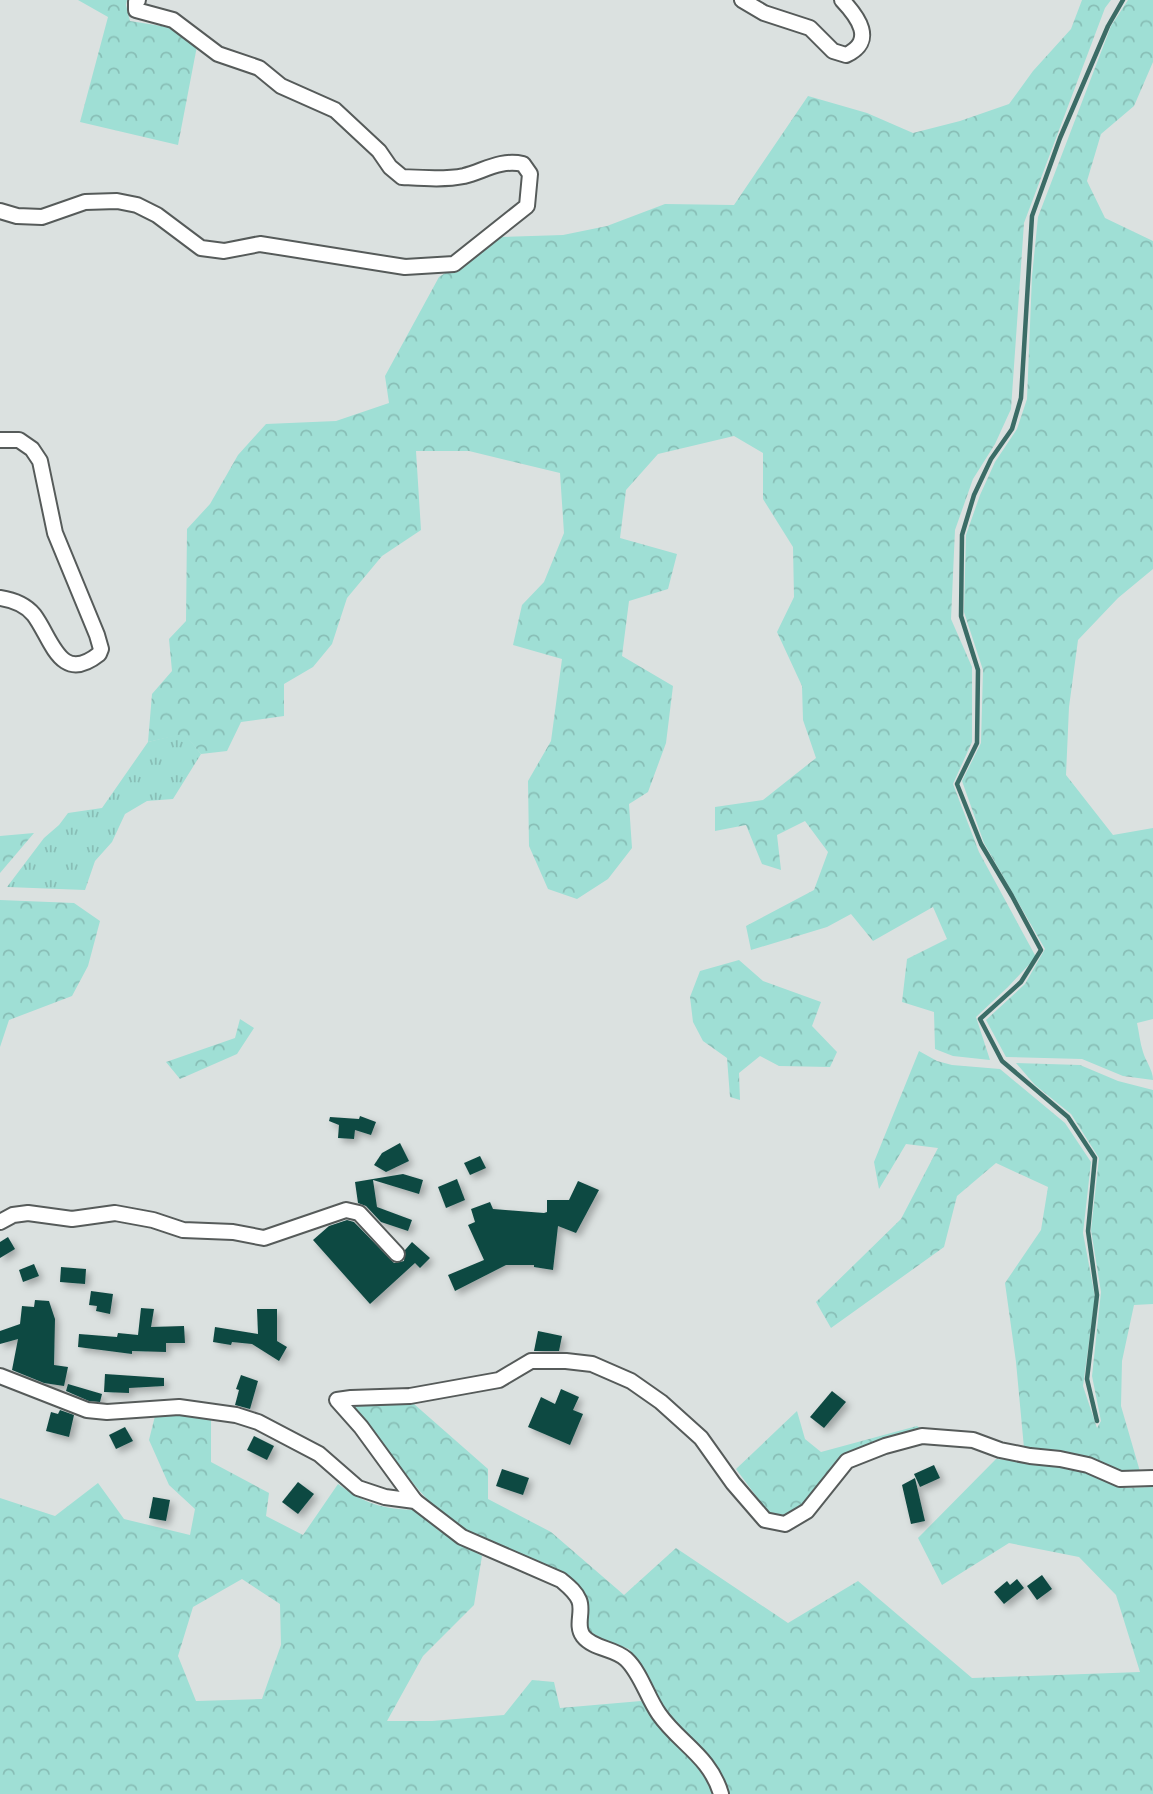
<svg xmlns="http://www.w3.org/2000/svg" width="1153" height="1794" font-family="'Space Grotesk',sans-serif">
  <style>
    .grass { fill: url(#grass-tufts) }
    .forest { fill: url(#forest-crowns); fill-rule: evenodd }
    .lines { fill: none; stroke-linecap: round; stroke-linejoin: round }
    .stream { stroke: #3b6c66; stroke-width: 4.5 }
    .building { fill: #104842; filter: url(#shadow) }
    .street-casing { stroke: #565b5a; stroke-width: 18 }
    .street { stroke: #fff; stroke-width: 14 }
  </style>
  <defs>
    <pattern id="grass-tufts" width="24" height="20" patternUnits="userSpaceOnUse" patternTransform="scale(1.75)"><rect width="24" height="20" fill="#9fdfd5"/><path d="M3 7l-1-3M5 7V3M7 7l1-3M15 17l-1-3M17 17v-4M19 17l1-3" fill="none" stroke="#88beb6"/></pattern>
    <pattern id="forest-crowns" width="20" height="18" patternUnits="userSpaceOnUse" patternTransform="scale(1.75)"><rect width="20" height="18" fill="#9fdfd5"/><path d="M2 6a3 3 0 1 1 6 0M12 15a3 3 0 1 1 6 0" fill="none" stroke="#88beb6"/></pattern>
    <filter id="shadow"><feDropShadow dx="4" dy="4" stdDeviation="3.5" flood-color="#0004"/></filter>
  </defs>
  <rect width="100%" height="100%" fill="#dbe1e0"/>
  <!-- grass -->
  <path class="grass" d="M184,733L201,754L173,799L147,801L125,814L112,842L95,861L85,890L7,887L44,838L59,825L68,813L102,808L148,742Z"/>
  <!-- forest -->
  <g class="forest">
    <path d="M78,0H127L126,5L130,21L174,28L197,46L178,145L80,122L108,17Z"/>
    <path d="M1082,0H1111L1105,8L1024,223L1011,409L995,444L973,479L955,530L951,619L972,667V742L953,784L979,852L1036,957L1008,987L976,1017L990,1060L953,1056L935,1049L934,1012L902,1002L907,959L947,939L933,907L873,941L851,914L827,927L751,950L746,926L814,890L828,852L805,821L777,835L781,870L762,864L746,825L715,831V807L763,800L816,758L803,720L802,686L777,632L794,597L793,547L763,499V453L734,436L658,454L626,490L620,538L677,554L668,589L629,601L622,656L673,686L666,743L648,792L629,804L632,848L608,879L577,899L548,889L529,846L528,781L551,741L562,659L513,645L522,605L544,582L564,533L560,473L469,451H416L421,530L382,556L347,598L332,644L313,667L284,684V716L241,722L227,751L201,754L184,734L148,742L152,694L172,671L169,639L186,621L187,529L210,504L238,455L266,424L336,421L389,403L385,376L439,277L502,237L563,235L607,226L665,204L734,205L808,96L867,113L913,133L960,121L1009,104L1033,71L1071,29Z"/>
    <path d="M1128,0H1153V62L1134,106L1101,134L1087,181L1105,218L1153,241V569L1118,598L1078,640L1069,707L1066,775L1113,835L1153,828V1019L1137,1023C1139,1032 1140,1043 1143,1052C1146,1062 1153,1070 1153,1080L1123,1076L1082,1059L1006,1057L986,1020L1025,984L1045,949L984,843L962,781L981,743L983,670L964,612L966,535L980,495L995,462L1017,429L1027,399L1032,276L1038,217L1111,26Z"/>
    <path d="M34,833L0,873V836Z"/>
    <path d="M0,900L74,903L100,921L88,966L72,996L9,1020L0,1047Z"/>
    <path d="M739,960L763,981L821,1002L812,1026L837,1052L830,1067L779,1066L760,1056L739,1073L740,1100L730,1097L727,1058L703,1041L693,1022L690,997L700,971Z"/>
    <path d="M240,1019L254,1028L237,1054L180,1079L166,1062L235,1038Z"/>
    <path d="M919,1051L937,1061L952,1065L1000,1069L1065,1123L1091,1162L1083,1233L1095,1297L1083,1386L1097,1428L1101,1421L1092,1376L1101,1292L1091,1230L1099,1158L1071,1114L1035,1085L1016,1063L1080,1065L1118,1081L1153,1090V1304L1134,1305L1122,1361L1121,1406L1141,1475L1109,1471L1082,1458L1056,1451L1024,1448L1016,1362L1005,1283L1041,1230L1048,1187L996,1163L957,1196L944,1247L831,1328L816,1302L901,1219L938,1148L906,1144L879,1189L874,1162Z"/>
    <path d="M414,1404L488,1469V1499L551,1532L624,1595L676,1548L788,1623L858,1581L972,1678L1140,1672L1116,1595L1079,1557L1009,1543L942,1585L918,1538L996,1459L1062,1464L1088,1471L1121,1488L1153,1487V1794H726L679,1727L658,1704L629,1649L596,1637L585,1627L566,1578L548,1566L451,1526L417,1488L353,1406Z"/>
    <path d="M797,1411L805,1439L821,1452L917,1426L924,1431L841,1460L801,1509L785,1518L768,1512L736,1469Z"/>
    <path d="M182,1414L211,1418V1462L269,1493L266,1516L303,1535L338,1484C368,1505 381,1509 418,1510L438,1530L482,1556L474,1605L423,1656L387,1721H432L504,1715L532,1680L554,1682L560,1708L641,1701C664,1733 697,1759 714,1794H0V1498L55,1516L98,1483L124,1519L190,1535L195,1509L169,1485L149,1440L155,1416ZM242,1579L280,1604L281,1645L262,1699L196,1701L178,1656L193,1607Z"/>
  </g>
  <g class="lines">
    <!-- stream -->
    <path class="stream" d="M1097,1421L1087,1379L1097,1295L1088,1231L1095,1158L1068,1117L1002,1061L980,1019L1021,982L1041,950L1012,896L981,844L957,784L977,743L978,670L961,616L962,535L974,495L991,459L1012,429L1021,398L1032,216L1060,138L1108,26L1123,0"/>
  </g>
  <!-- building -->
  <g class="building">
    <path d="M360,1116L376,1122L371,1135L355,1130L354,1139L338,1138L339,1125L329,1121L330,1117L359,1119Z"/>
    <path d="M400,1143L409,1161L386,1172L374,1165L382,1153Z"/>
    <path d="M480,1156L486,1168L470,1175L464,1163Z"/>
    <path d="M403,1174L423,1180L419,1194L373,1180L377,1207L412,1220L408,1231L381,1222L366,1206L358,1203L355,1182Z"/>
    <path d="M457,1179L465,1200L446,1208L438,1187Z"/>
    <path d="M578,1181L599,1190L576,1233L558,1226L553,1270L534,1267V1265H506L455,1291L448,1275L484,1260L468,1225L475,1222L471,1209L490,1202L493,1209L544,1213L547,1212V1200H569Z"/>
    <path d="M347,1220L354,1222L394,1263L404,1261L405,1250L412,1242L430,1258L420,1268L415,1263L370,1304L313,1240L329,1226Z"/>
    <path d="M8,1237L15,1249L0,1258V1242Z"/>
    <path d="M34,1264L39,1276L23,1282L19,1270Z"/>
    <path d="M61,1267L86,1269L85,1284L60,1282Z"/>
    <path d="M91,1291L113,1294L110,1314L96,1311L97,1306L89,1305Z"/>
    <path d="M35,1300L49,1301L55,1319L54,1365L68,1367L64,1386L44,1383L12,1370L18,1339L0,1344V1331L20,1324L22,1306L34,1307Z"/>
    <path d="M141,1308L154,1309L151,1327L184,1326L185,1343H166V1352L132,1351V1354L78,1347L79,1334L117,1337L118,1333L138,1335Z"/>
    <path d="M257,1309H277V1341L287,1347L279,1361L252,1344L232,1342L231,1345L213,1342L215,1327L258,1334Z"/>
    <path d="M538,1331L562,1336L559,1351H534Z"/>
    <path d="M105,1374L164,1378V1386L129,1388V1393L104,1392Z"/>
    <path d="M241,1375L258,1381L250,1409L235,1405L239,1390L236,1389Z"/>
    <path d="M68,1384L102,1394L100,1402L89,1401L66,1391Z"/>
    <path d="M561,1389L579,1397L573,1410L583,1414L570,1445L528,1427L541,1397L555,1404Z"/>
    <path d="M832,1391L846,1402L824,1428L810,1417Z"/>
    <path d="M60,1410L74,1415L69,1437L46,1431L51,1412L58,1414Z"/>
    <path d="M125,1427L133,1441L116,1449L109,1435Z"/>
    <path d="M254,1436L274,1446L267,1460L247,1450Z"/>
    <path d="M934,1465L940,1478L920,1487L914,1474Z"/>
    <path d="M502,1469L529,1478L523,1495L496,1486Z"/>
    <path d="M915,1478L925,1521L911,1524L902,1485Z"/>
    <path d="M298,1482L314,1494L298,1514L282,1502Z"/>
    <path d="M153,1497L170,1500L166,1521L149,1518Z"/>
    <path d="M1042,1575L1052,1589L1037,1600L1027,1586Z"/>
    <path d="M1017,1579L1024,1588L1004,1604L994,1592L1007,1581L1010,1585Z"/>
  </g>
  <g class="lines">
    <!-- street casing -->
    <g class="street-casing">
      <g id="street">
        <path d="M742,0L764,13L810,28L833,51L846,55C876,41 858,17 842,0"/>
        <path d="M0,211L17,216L42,217L85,202L117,201L137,205L157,215L201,248L224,251L260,244L405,267L454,264L527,206L530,174L523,164C500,159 484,171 464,176C445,180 421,178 402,177L390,167L379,151L335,110L281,86L259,68L218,54L173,20L136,10V2L138,0"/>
        <path d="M0,440H19L32,449L40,461L55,533L97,635L101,649L99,654C60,685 52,639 34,615C25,604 13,600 0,598"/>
        <path d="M0,1222L13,1215L28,1213L72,1219L115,1213L153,1220L183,1230L233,1232L264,1238L346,1210L359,1213L397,1254"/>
        <path d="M0,1376L87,1410L107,1412L179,1407L236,1415L258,1422L319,1454L358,1488L385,1497L415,1501L462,1537L561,1580C568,1586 575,1591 579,1600C584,1611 575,1625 583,1636C593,1649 614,1648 626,1659C641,1673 647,1697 659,1714C679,1743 710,1756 721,1794"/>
        <path d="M415,1501L361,1427L337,1400L351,1398L410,1396L499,1380L531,1361H566L592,1364L631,1381L661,1402L701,1438L733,1483L765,1520L785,1524L807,1511L847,1461L885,1446L922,1436L973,1440L1000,1450L1030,1456L1060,1459L1088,1465L1120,1479L1153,1478"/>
      </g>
    </g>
    <!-- street -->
    <use href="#street" class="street"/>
  </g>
</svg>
